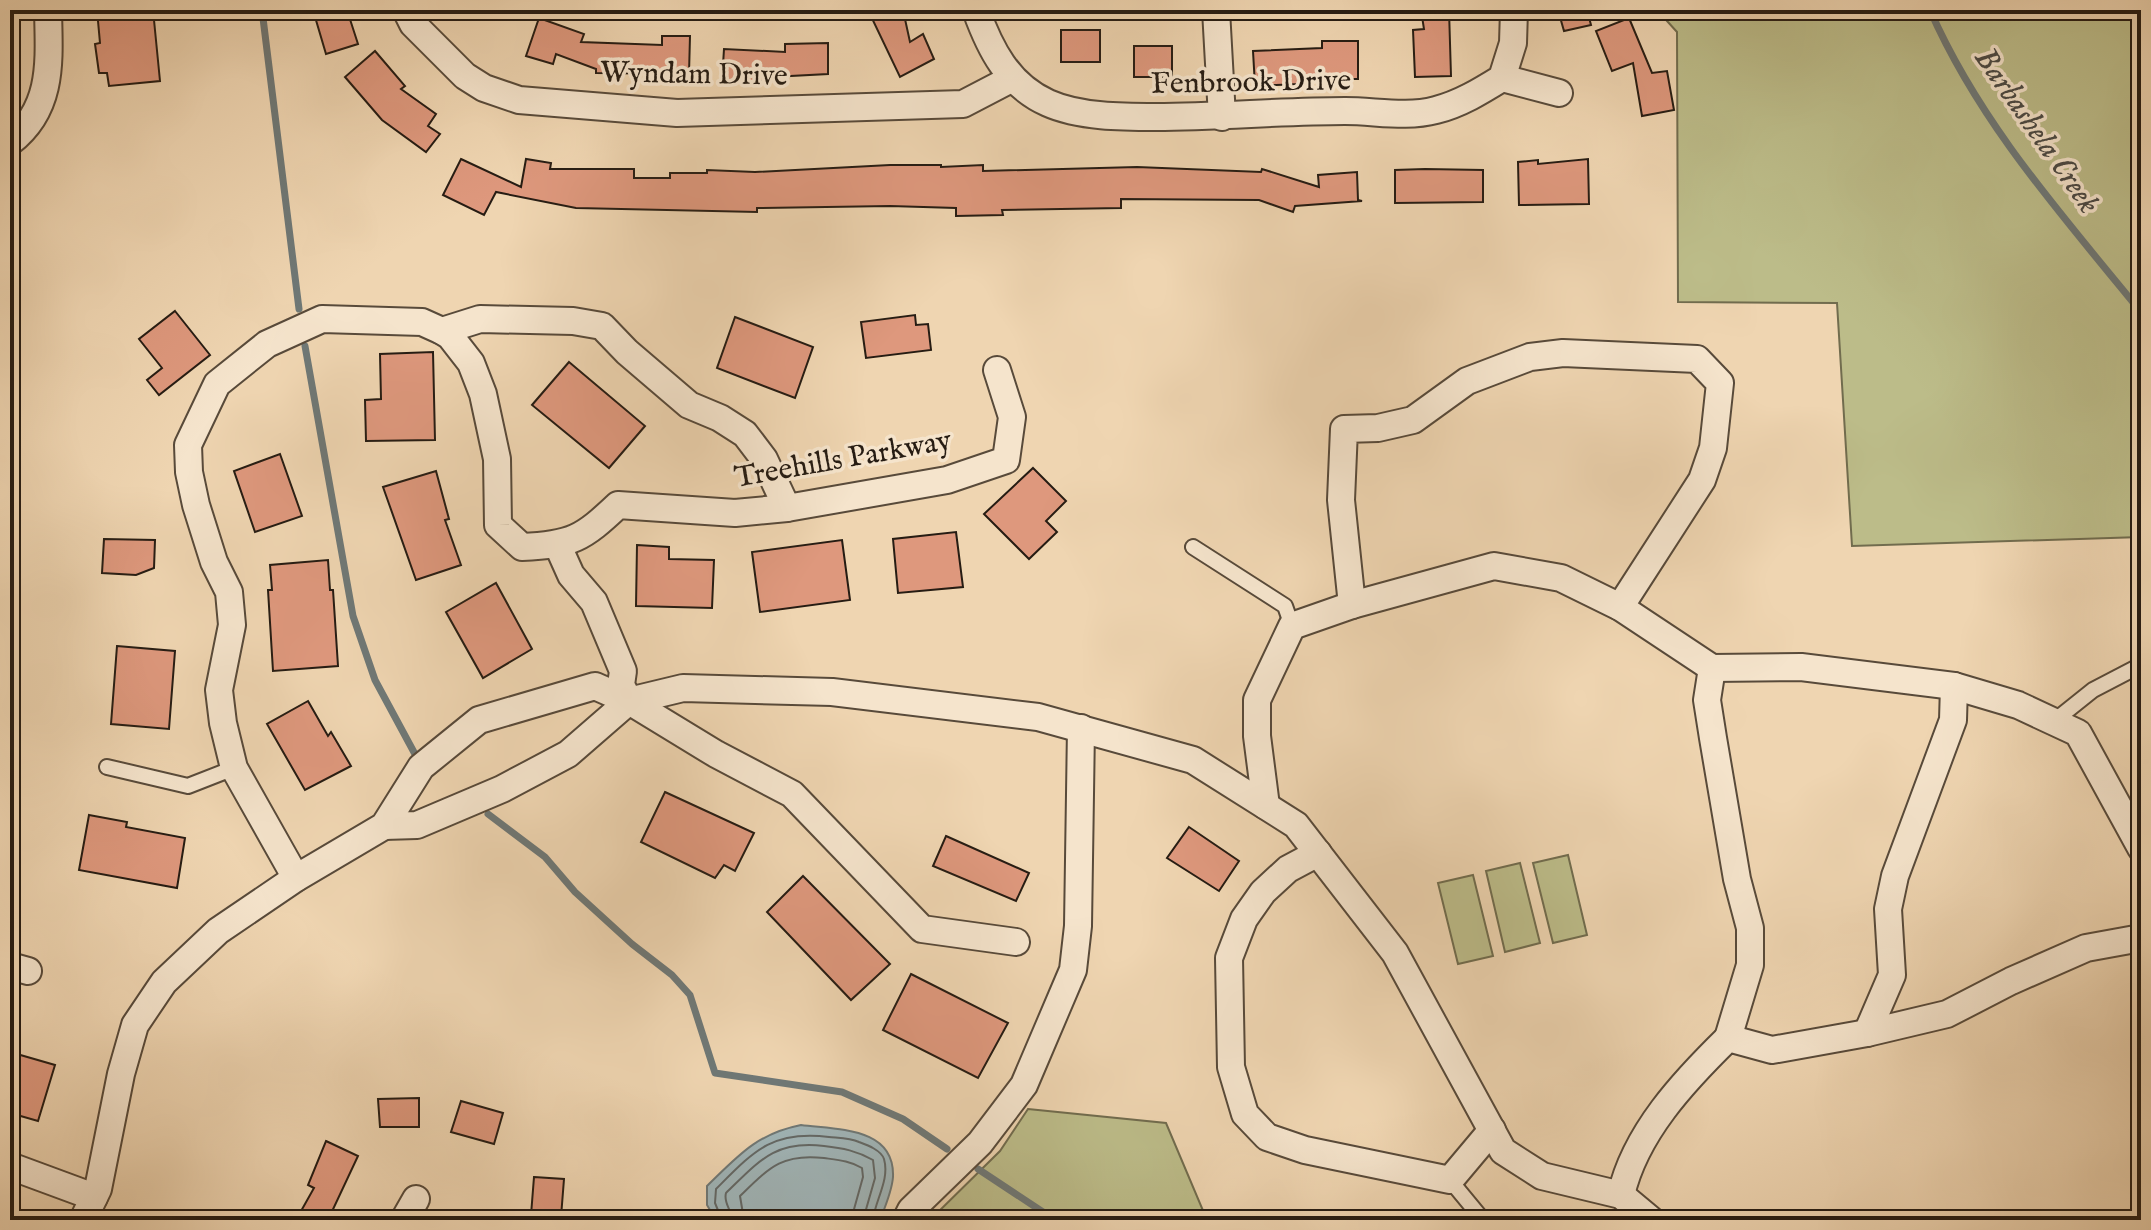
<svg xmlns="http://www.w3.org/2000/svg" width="2151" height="1230" font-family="'IM FELL English',serif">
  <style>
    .green { fill: #bcbc89; stroke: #716c4e; stroke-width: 2 }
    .water { fill: #a0b5b8; stroke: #6f7876; stroke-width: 2 }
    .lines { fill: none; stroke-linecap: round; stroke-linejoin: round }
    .shore { stroke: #636866; stroke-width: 2 }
    .stream { stroke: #6f7876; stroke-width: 7 }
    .building { fill: #de987d; stroke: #261c13; stroke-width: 2 }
    .lane-casing { stroke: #584a3a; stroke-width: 18 }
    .street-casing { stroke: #584a3a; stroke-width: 30 }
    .lane { stroke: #f5e4cc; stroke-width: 14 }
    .street { stroke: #f5e4cc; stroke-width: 26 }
    .labels { text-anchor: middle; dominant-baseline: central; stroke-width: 7; stroke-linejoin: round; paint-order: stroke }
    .street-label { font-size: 30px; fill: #261c13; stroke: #f5e4cc }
    .water-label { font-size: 32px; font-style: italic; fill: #4b4a45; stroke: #f5e4cc }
  </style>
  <rect width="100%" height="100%" fill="#efd5b1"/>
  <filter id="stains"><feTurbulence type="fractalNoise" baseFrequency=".0025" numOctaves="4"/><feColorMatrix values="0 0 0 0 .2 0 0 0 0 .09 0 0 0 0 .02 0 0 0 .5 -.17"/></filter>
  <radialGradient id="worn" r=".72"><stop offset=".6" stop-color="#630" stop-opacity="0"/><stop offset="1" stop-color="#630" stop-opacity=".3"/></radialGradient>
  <!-- green -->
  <g class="green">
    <path d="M1657,10H2141V537L1852,546L1837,303L1678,302L1677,32Z"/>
    <path d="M1568,855L1587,935L1553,943L1533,863Z"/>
    <path d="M1520,863L1540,943L1505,952L1486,871Z"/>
    <path d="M1473,875L1493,956L1458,964L1438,883Z"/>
    <path d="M1028,1109L1166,1123L1207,1220L931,1219L1000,1151Z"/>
  </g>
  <!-- water -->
  <path class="water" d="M801,1125C838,1130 895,1127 893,1177C892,1191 885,1207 880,1220H716L707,1205V1186C738,1156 756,1134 801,1125Z"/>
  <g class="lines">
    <!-- shore -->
    <g class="shore">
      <path d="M722,1220L715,1203L716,1189C754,1151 772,1130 829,1137C838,1138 850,1138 859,1142C867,1145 881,1150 884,1159C890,1180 875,1200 873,1220"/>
      <path d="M732,1220C732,1210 723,1203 726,1193C759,1161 775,1140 824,1146C843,1148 857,1151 873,1160L875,1178L863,1220"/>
      <path d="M744,1220L740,1196C769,1168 782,1153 824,1158C838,1160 850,1161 862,1168L863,1177L851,1220"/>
    </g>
    <!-- stream -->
    <g class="stream">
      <path d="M262,10L299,309"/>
      <path d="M1930,10C1980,124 2063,216 2141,312"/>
      <path d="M305,346L353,616L375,680L416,756"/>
      <path d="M488,814L545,857L575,892L632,944L672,975L690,995L715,1073L842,1092L903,1119L947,1149"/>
      <path d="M978,1169L1055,1220"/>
    </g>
  </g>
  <!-- building -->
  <g class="building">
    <path d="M97,10H153L160,81L109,86L107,73H99L95,44L100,43Z"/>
    <path d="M313,10H347L358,44L326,54Z"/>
    <path d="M868,10H903L910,42L923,34L934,59L900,77Z"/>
    <path d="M1421,10H1449L1451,76L1415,77L1413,30L1424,29Z"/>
    <path d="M1558,10H1587L1591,25L1564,31Z"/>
    <path d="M539,18L584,34L581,42L662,45V36H690L689,74L596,73V69L556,54L553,64L526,56Z"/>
    <path d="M1629,18L1652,73L1667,71L1674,110L1642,116L1633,63L1612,71L1596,31Z"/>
    <rect x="1061" y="30" width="39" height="32"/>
    <path d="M1322,41H1358V79H1300V84L1255,86L1253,51L1322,48Z"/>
    <path d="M828,43V74L772,77V81H722L724,49L785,52V44Z"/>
    <rect x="1134" y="46" width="38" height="31"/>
    <path d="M375,51L405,86L401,89L436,114L428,126L440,134L426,152L382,120L345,77Z"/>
    <path d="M461,159L521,187L526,159L551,163L550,169H634V178H670V173H707V170L755,172L890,165H941V167L983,165V171L1137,167L1261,172L1262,169L1319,187L1318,175L1357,172L1358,200L1362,201L1295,206L1293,212L1259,200L1121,199V208L1002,210L1003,215L956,216V208L890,206L757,208V212L576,208L496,192L484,215L443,195Z"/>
    <path d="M1588,159L1589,204L1519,205L1518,162L1538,160V164Z"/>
    <path d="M1425,169L1483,170V202L1395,203V170Z"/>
    <path d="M175,311L210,355L159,395L147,380L162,368L139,339Z"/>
    <path d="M915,315L916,325L928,324L931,350L866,358L861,322Z"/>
    <path d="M735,317L813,347L795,398L717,368Z"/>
    <path d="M433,352L435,440L366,441L365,400L381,399L380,354Z"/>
    <path d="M569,362L645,426L609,468L532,405Z"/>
    <path d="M280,454L302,516L255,532L234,471Z"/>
    <path d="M1033,468L1066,501L1046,521L1057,532L1029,559L984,514Z"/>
    <path d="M436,471L449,519L445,520L461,565L416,580L383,487Z"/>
    <path d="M956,532L963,587L898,593L893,539Z"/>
    <path d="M104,539L155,540L154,568L136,575L102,573Z"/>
    <path d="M842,540L850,600L760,612L752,552Z"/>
    <path d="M637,545L669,547V559L714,560L712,608L636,606Z"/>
    <path d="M328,560L330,590H333L338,666L273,671L268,590H272L270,565Z"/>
    <path d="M496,583L532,649L483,678L446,612Z"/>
    <path d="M117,646L175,651L169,729L111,724Z"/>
    <path d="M308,701L328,736L331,732L351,766L305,790L267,724Z"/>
    <path d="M665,792L754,833L735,871L724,865L715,878L641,842Z"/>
    <path d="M89,815L127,822L126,827L185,838L177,888L79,870Z"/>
    <path d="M1189,827L1239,861L1219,891L1167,858Z"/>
    <path d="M946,836L1029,873L1016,901L933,866Z"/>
    <path d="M803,876L890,964L851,1000L767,912Z"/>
    <path d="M911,974L1008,1023L978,1078L883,1030Z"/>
    <path d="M10,1052L55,1065L38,1121L10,1113Z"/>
    <path d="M419,1098V1127H380L378,1099Z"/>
    <path d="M461,1101L503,1113L494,1144L451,1132Z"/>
    <path d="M326,1141L358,1156L328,1220H296L314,1188L308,1185Z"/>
    <path d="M534,1177L564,1179L561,1217L531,1215Z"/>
  </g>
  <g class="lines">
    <!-- lane casing -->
    <g class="lane-casing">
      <g id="lane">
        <path d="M1193,547L1285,606L1292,626"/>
        <path d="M2053,722L2093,690L2141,665"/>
        <path d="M107,767L188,786L234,768"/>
        <path d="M1450,1180L1483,1220"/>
      </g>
    </g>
    <!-- street casing -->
    <g class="street-casing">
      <g id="street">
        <path d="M406,10L413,24L465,76L484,88L519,100L677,113L963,104L1011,79"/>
        <path d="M976,10C990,49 1008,85 1048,103C1079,117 1123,117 1156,117C1219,117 1282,111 1345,111C1376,111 1406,118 1436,110C1460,104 1481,91 1502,78L1513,43L1514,10"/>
        <path d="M1216,10L1222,117"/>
        <path d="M1502,78L1559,93"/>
        <path d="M10,142C54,108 49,60 48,10"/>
        <path d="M442,331L480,319L573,321L602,326L627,352L689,405L720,418L745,434L764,459L787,508"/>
        <path d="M558,546L571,575L594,602L623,671L621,685L629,701"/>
        <path d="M1352,605L1341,500L1344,429L1378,428L1413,420L1467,381L1530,357L1563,353L1697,359L1720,383L1713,448L1702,480L1620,607"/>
        <path d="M1712,668L1707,700L1713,738L1737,879L1750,928V965L1728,1038"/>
        <path d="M1266,806L1257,736V700L1292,626L1352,605L1494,566L1561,578L1620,607L1712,668L1801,667L1954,686L2018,705L2078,733L2141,848"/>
        <path d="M384,826L417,825L502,789L568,754L629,701L683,688L832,692L1038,717L1193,760L1296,825L1395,953L1503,1151L1542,1176L1621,1195L1651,1220"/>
        <path d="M1318,853L1288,869L1263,892L1244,919L1229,958L1231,1067L1245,1114L1267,1137L1305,1150L1450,1180L1492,1130"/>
        <path d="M296,878L234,768L223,723L219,690L232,625L229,592L214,562L196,505L189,472L188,445L217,384L267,344L322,319L422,322L442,331L450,336L471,363L483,394L497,459L498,525L522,547C572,545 583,538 618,505L735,513L787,508L947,480L1006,460L1012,417L997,370"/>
        <path d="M10,966L28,971"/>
        <path d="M1867,1033L1892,975L1888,909L1895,876L1953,720L1954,686"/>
        <path d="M10,1166L94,1197"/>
        <path d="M1621,1195C1635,1133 1684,1081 1728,1038L1772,1050L1867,1033L1947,1014L2011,981L2086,948L2141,938"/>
        <path d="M83,1220L98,1189L121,1074L135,1025L164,982L218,931L296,878L384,826L421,767L479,720L595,686L629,701L716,754L792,794L922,929L1016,942"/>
        <path d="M404,1220L416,1199"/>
        <path d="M906,1220L911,1210L980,1143L1024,1085L1073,970L1078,926L1081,728"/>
      </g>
    </g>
    <!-- lane -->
    <use href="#lane" class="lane"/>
    <!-- street -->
    <use href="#street" class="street"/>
  </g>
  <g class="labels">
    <!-- street labels -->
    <g class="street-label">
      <text transform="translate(694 75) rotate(1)">Wyndam Drive</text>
      <text transform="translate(1251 83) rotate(-1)">Fenbrook Drive</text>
      <text transform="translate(843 460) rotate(-10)">Treehills Parkway</text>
    </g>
    <!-- water labels -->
    <g class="water-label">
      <text transform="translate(2036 131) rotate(55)">Barbashela Creek</text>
    </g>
  </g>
  <!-- margin -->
  <rect width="2151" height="1230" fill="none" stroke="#efd5b1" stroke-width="40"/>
  <rect x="12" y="12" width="2127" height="1206" fill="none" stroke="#261c13" stroke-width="4"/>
  <rect x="20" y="20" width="2111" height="1190" fill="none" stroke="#261c13" stroke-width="2"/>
  <rect width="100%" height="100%" filter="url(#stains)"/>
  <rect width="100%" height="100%" fill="url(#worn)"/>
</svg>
